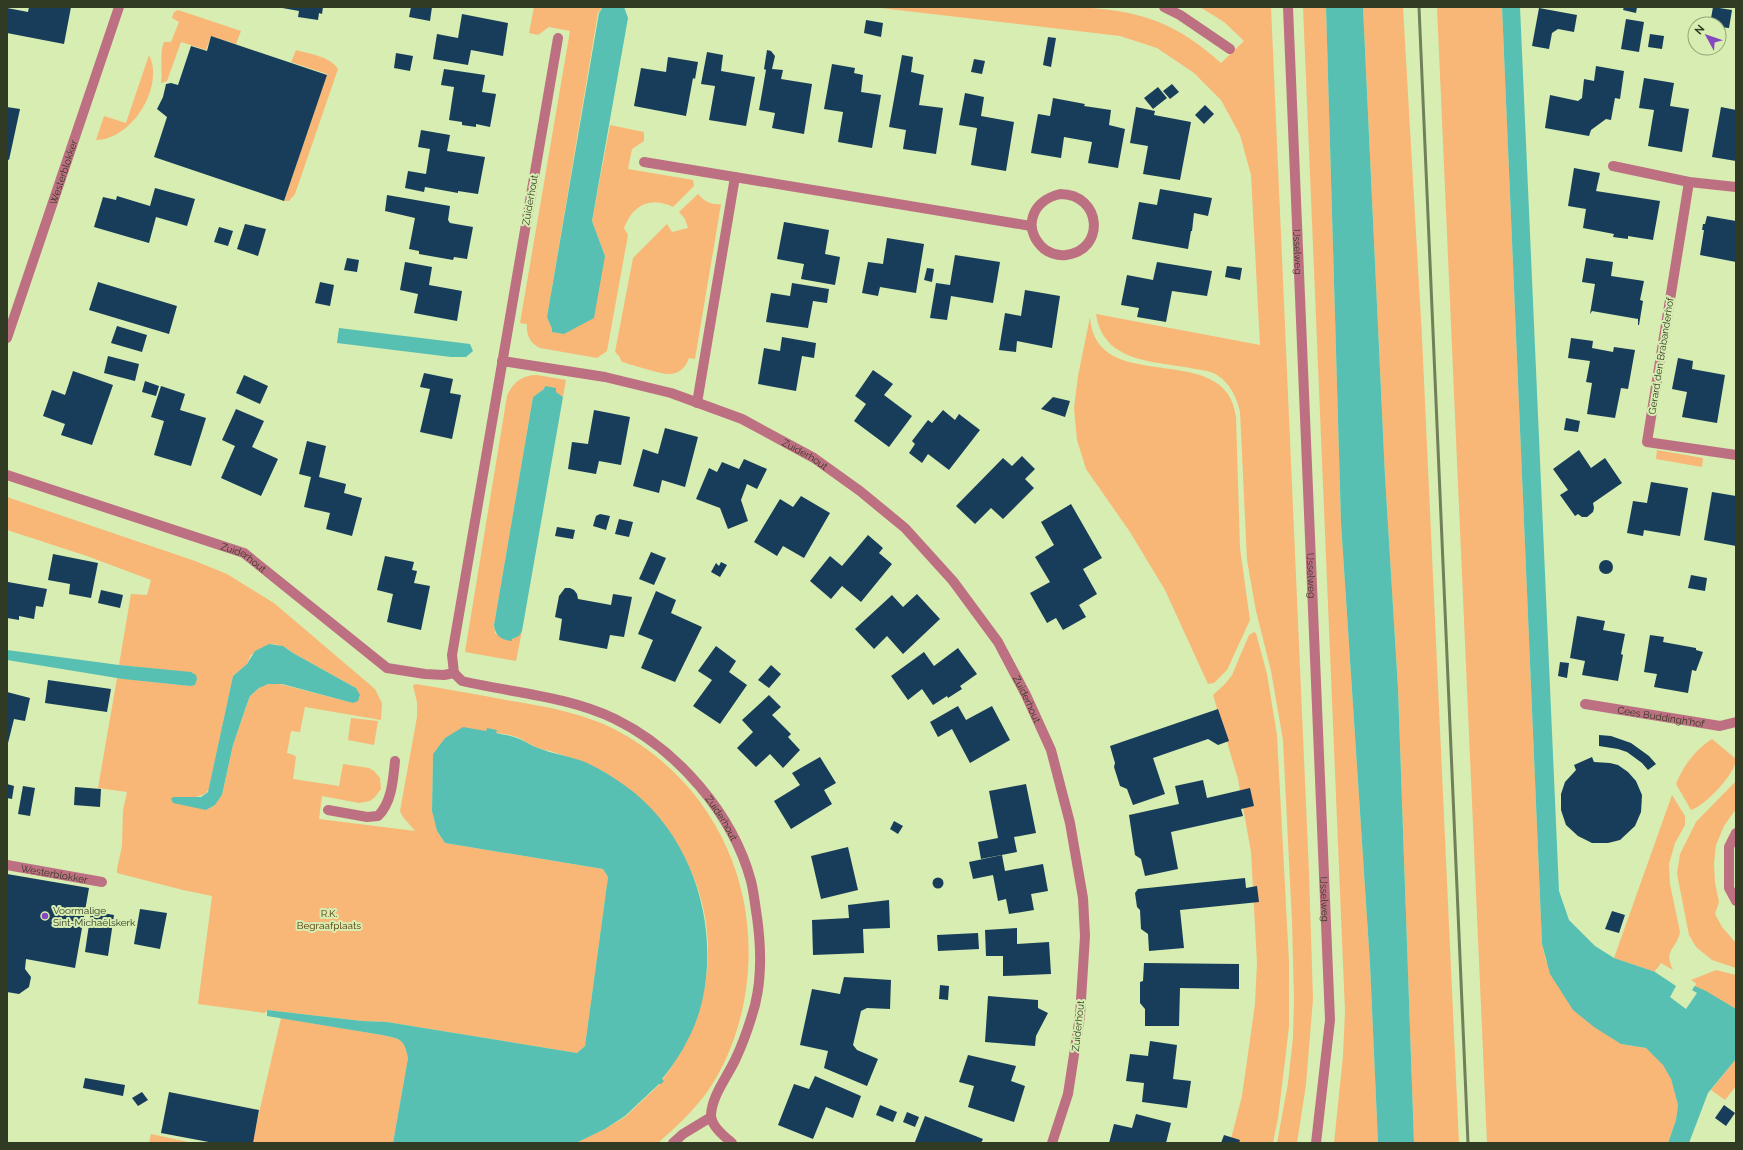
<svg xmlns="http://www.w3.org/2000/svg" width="1743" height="1150" font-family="Raleway,sans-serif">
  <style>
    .green { fill: #f8b777; fill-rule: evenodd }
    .water { fill: #57c0b3 }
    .pier { fill: #d7edb2 }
    .building { fill: #173d5a }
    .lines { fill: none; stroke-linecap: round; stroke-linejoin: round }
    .minor { stroke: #be7083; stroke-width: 10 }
    .rail { stroke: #717f5a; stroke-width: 3 }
    .poi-dot { fill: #8549bf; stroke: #d7edb2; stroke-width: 1.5 }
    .labels { text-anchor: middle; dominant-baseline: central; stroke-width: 4; stroke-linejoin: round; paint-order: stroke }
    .street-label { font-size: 10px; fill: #313a22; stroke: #d7edb2 }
    .poi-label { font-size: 10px; fill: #313a22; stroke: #d7edb2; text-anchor: start }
    .park-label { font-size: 10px; fill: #583203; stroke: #d7edb2 }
  </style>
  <rect width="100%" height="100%" fill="#d7edb2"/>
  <!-- green -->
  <g class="green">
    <path d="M534,7H603L598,13L547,317L552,329L564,332L605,256L592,221L610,125L644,132V141L632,149L628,169L693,180L694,186L673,207C650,196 633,205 624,228L628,235L607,351L597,358L540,348C530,343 526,335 527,324L520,323L570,31L549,27L538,35L529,33Z"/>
    <path d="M872,7C920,7 967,7 1015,7C1062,7 1111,4 1156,21C1180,30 1202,46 1221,63L1244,41L1224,22L1200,7H1271L1309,872L1313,999L1306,1085L1297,1143H1277L1288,1083L1293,1038L1294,999L1292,922L1283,740L1271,671L1256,611L1247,560L1240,412C1237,398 1230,383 1217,375C1209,370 1199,370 1190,368C1152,361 1103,362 1096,314L1260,345L1251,175L1240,135L1221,100L1194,73L1157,48L1120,36Z"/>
    <path d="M1303,7H1326L1341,523L1370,964L1378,1143H1334L1343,1056L1345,1011Z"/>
    <path d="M1363,7H1403L1422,337L1459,1143H1414L1398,688L1385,476Z"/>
    <path d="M1437,7H1502L1542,944L1546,961L1621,1044L1646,1048L1663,1064L1671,1079L1678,1105L1676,1120L1668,1143H1487Z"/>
    <path d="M178,10L241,31L236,44L211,36L206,50L181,42L167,81L161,83C163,70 159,53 164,42H171L179,22L172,18L174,12Z"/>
    <path d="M296,50C309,54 330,56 338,69L295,194L289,201H284L327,74L291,62Z"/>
    <path d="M149,55C165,86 132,140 96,140L104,116L126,123Z"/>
    <path d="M698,194C705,202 711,205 721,204L695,359L689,358C686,366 681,373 671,374C662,375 633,365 622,362L619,356L615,352L633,258L667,224L672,232L688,228L685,219L679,212Z"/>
    <path d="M1090,317C1095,399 1227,337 1236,417L1240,548L1250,620L1227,670L1214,683L1208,684L1165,590L1130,532L1086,469L1077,440L1074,408L1078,376Z"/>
    <path d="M537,375L566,380L563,397L545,386L544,389L533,397L494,625L495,633C504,640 515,642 522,631L516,661L465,652L507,396C513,382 522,375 537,375Z"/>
    <path d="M1657,450L1703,458L1702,467L1656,459Z"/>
    <path d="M7,497L195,561L227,574L274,603L375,689L382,703L381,720L305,707L300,732L291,731L287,753L294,755L296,757L293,779L339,786L343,764L369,768L374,771L380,778L381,789L375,797L370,801L359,803L322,796L319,819L415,831L403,817L400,811L417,717V702L413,686L415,684C447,689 480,695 512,701C548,707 583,713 616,730C712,781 761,883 746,989C741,1026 727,1065 705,1095C691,1113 675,1128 658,1143H576L605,1129L625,1117L663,1081L662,1080C722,1003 724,903 664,826C650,809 637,794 619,782C599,767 576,759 553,752C548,750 543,750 538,748C531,746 524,740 517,737C492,729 470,734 445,738L433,754L432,811L437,831L445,843L603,869L608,877L585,1046L577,1053L387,1022L362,1021L267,1010L265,1013L198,1004L212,896L183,890L117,873V869L122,846L123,810L127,792L98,788L117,678L190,686L194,673L119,665L131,594L147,595L151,580L87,556L7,530ZM269,644C279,644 286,647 293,653L356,688L360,697L353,703L276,683L263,685L250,696L233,745L222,795L215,805L206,810L196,797L205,794L209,789L233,676L247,664L251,655Z"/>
    <path d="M1254,632L1256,633L1267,674L1277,735L1289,962V1026L1286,1053L1278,1118L1273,1143H1230L1242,1096L1255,1004L1257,963L1251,852L1238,779L1213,695L1225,684L1232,675L1249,635Z"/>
    <path d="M351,718L378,721L374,745L348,740Z"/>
    <path d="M1712,739L1736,759C1736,773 1705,806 1691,810L1676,784C1683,766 1696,749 1712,739Z"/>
    <path d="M1736,781V809L1724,826L1716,845L1714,863L1715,883L1719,902L1715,914L1722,927L1736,943V968L1712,960L1696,947L1689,935L1677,874L1680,854L1696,822Z"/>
    <path d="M1672,795L1685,816V825L1675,843L1669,864L1670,884L1680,932C1677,949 1663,949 1673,970L1661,963L1655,972L1614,958Z"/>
    <path d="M1716,970L1736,975V1009L1695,986L1696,983L1691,980Z"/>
    <path d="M281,1018L382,1035C400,1039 404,1038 408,1058L393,1143H252Z"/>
    <path d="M1736,1059V1086L1725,1100L1711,1090Z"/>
    <path d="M151,1134L193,1143H149Z"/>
  </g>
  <!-- water -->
  <g class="water">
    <path d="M603,7H624L628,18L592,221L605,256L594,318L564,334L552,332V329L547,317L599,13Z"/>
    <path d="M1326,7H1363L1385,476L1398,688L1414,1143H1378L1370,964L1341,523Z"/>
    <path d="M1502,7H1520L1559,891L1569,920L1595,946L1614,958L1688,983L1706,991L1736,1009V1059L1708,1093L1689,1143H1668L1676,1120L1678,1105L1671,1079L1663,1065L1646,1048L1621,1044L1594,1027L1573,1010L1550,974L1542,944Z"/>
    <path d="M339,328L470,344L473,351L466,357H451L337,343Z"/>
    <path d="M545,386L556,388V392L563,397L522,631L519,636L512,639V641C502,640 495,636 494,625L533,397L544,389Z"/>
    <path d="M269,644L283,646L293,653L356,688L360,695L358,701L353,703L282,684H268L259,688L250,696L247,704L233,745L222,795L215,805L206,810L173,803L171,799L173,797H201L208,792L233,676L247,664L255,651Z"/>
    <path d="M7,650L119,665L191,672L196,675L197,679L195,685L190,686L123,679L7,660Z"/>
    <path d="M463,727L486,731L487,728L497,730L496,733C503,735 510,735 517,738C524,740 531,746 538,748C553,754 570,756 585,762C603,770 621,782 636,794C695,844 719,928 702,1002C695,1031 680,1057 662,1079L664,1081L661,1084H659L625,1116L605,1129L576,1143H393L408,1058C404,1038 400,1039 382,1035L267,1016V1010L362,1021L387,1022L577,1053L585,1046L608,877L603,869L445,843L437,831L432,811L433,754L445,738Z"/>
  </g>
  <!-- pier -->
  <path class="pier" d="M1656,969L1696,984L1692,990L1697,993L1686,1009L1670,997L1676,986L1655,972Z"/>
  <!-- building -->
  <g class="building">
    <path d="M29,7H71L64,44L7,33V8L28,12Z"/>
    <path d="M277,7H323L322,14L319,13L318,20L298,17L299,11Z"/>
    <path d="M411,7H432L430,21L409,17Z"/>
    <path d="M1624,7H1637L1636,13L1623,10Z"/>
    <path d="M1713,7L1732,10L1729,28L1719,27V24H1710Z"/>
    <path d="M1539,8L1577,15L1574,32L1558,29L1552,33L1549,49L1532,46Z"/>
    <path d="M462,14L508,23L503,56L471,50L468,65L433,59L437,34L458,38Z"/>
    <path d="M1626,19L1644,22L1639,52L1621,49Z"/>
    <path d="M866,20L883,23L881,37L864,33Z"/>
    <path d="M1650,34L1664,36L1662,49L1648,47Z"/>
    <path d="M211,36L327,75L284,201L154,157L167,117L157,109L163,97L166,84L171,83L178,85L191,46L207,51Z"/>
    <path d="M1048,37L1056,38L1051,67L1043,65Z"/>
    <path d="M767,50L771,51L775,56L772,69L783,70L781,79L812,84L804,134L772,128L775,113L759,110L766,70L764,69Z"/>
    <path d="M707,52L723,55L721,71L755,77L746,126L709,120L715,86L701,84Z"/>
    <path d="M396,53L413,56L410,71L394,68Z"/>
    <path d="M902,55L913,57L911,72L924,75L919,105L943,108L936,154L903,149L906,130L889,127Z"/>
    <path d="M668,57L698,62L695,79L693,78L686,116L634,106L641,68L666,72Z"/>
    <path d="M974,59L985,61L982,74L971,72Z"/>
    <path d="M832,64L855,68L854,73L863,75L861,92L881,95L872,148L838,142L843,112L824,109Z"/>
    <path d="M1596,66L1624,71L1620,99L1615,98L1611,120L1606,119L1591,130L1589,136L1545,128L1550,95L1578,101L1582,98L1584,79L1594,81Z"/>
    <path d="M444,69L485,75L482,92L496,94L490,127L476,124V127L462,125V122L449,120L454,87L441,85Z"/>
    <path d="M1644,78L1674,83L1670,106L1689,109L1682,152L1648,146L1654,110L1639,108Z"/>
    <path d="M1172,84L1179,92L1170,99L1163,91Z"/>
    <path d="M1158,87L1167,98L1153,109L1144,98Z"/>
    <path d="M965,93L984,97L981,116L1014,122L1006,171L971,165L977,128L959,125Z"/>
    <path d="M1053,98L1085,104L1084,106L1111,110L1109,125L1125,129L1118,168L1088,163L1092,142L1064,137L1061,158L1031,153L1038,114L1050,116Z"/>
    <path d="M1205,105L1214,114L1204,124L1195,115Z"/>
    <path d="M7,107L20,109L9,160L7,159Z"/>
    <path d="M1136,107L1155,111L1154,115L1191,122L1180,180L1143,174L1148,146L1130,143Z"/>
    <path d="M1721,107L1736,110V161L1712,157Z"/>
    <path d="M421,130L450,135L447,151L485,157L478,194L458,191V193L425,187L424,192L405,188L408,171L426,174L430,149L418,147Z"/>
    <path d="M1574,168L1600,173L1596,191L1660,201L1653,240L1628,236V239L1613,237L1614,234L1583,228L1586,209L1568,206Z"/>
    <path d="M155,188L195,199L187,226L156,217L149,243L94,227L103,197L116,200L117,196L150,206Z"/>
    <path d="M1160,189L1212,198L1208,216L1194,213L1192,231H1191L1188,249L1132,239L1139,202L1157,205Z"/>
    <path d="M387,195L450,206L448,220L450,223L473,227L467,259L454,257L453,260L419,254V251L409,249L415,218L385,211Z"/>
    <path d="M1707,216L1736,221V262L1700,255L1704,230H1702L1703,224H1705Z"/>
    <path d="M784,222L829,230L825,254L840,257L835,285L801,279L804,264L777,259Z"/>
    <path d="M245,224L266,229L258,256L237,249Z"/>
    <path d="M219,227L233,231L228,246L214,242Z"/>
    <path d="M887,238L924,244L916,293L880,287L878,296L862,293L868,262L883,264Z"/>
    <path d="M955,255L1000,262L993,303L951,296L947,320L930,318L936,283L950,285Z"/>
    <path d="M347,258L359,260L357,272L344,270Z"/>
    <path d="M1586,258L1613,262L1611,276L1644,281L1640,300L1643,301L1639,325H1638V319L1592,311L1590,314L1595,284L1582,282Z"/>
    <path d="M405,262L432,267L429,285L462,291L457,321L414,313L418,294L400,290Z"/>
    <path d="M1157,262L1212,271L1207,296L1172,291L1166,322L1137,317L1139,308L1121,305L1127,275L1153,280Z"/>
    <path d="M1227,266L1242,268L1240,280L1225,277Z"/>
    <path d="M927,268L934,269L932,282L924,280Z"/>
    <path d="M98,282L177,306L169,334L89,310Z"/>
    <path d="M320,282L334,285L330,306L315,303Z"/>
    <path d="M792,283L829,289L827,303L813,301L808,328L766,322L771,293L790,296Z"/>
    <path d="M1025,290L1060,296L1052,348L1017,341L1016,352L999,350L1005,313L1021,316Z"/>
    <path d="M117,326L147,335L142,352L111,343Z"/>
    <path d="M782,337L816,343L814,358L802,356L796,391L758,384L764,348L780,351Z"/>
    <path d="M1571,338L1593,341L1592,348L1613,352L1614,347L1635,350L1628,389L1621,388L1615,418L1587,414L1592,383L1586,382L1590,361L1568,358Z"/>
    <path d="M108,356L139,364L135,381L104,373Z"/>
    <path d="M1678,358L1693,361L1692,369L1725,375L1717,423L1682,417L1687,392L1672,389Z"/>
    <path d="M873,370L893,384L884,395L912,416L889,447L854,421L866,404L855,396Z"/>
    <path d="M73,371L113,385L92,445L61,435L65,424L43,416L52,390L65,395Z"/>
    <path d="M424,373L453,379L450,393L461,395L452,439L420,432L430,389L420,387Z"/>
    <path d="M244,375L268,386L260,404L236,393Z"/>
    <path d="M145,381L159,386L156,396L142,392Z"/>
    <path d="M161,386L185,394L180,410L206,418L191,466L154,455L164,421L151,417Z"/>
    <path d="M1053,397L1070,401L1065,417L1041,409Z"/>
    <path d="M236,409L264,421L252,447L278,459L261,496L221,478L235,446L222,440Z"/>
    <path d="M594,410L630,417L621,465L599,461L596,474L568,469L572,442L588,444Z"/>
    <path d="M943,410L955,420L959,414L980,430L949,470L928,454L922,463L909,453L915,444L912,441L928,420L932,423Z"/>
    <path d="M1566,418L1580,421L1578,432L1564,430Z"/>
    <path d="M665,428L698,437L685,487L662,480L659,493L633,486L643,449L658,454Z"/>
    <path d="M307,441L326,446L319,477L346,484L344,493L362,498L352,536L326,529L330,513L304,507L311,477L299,474Z"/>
    <path d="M1579,450L1591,468L1605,458L1622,483L1593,503L1594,508L1593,512L1587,517H1582L1578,514L1575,516L1560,495L1568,490L1553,469Z"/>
    <path d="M1022,456L1035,469L1025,479L1034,488L1003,519L991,508L975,524L956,506L1003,458L1012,466Z"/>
    <path d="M744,459L767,469L757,489L747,484L741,500L748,521L728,529L720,508L696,499L709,468L717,472L722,462L739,469Z"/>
    <path d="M1651,482L1688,488L1680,536L1644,530L1643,536L1627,533L1633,501L1647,503Z"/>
    <path d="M1712,492L1736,496V546L1704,540Z"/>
    <path d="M801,496L830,513L804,558L783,546L777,556L754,542L780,499L793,507Z"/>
    <path d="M1071,504L1102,558L1083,569L1097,594L1079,605L1086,617L1063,630L1056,618L1047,623L1030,593L1050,582L1035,557L1054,545L1041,522Z"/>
    <path d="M600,514L610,516L606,530L593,526L596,516Z"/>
    <path d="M619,519L633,522L629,537L615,534Z"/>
    <path d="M557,527L575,530L573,539L555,536Z"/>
    <path d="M868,535L883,548L879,553L892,564L861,602L842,586L831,599L810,581L830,556L842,566Z"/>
    <path d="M651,552L666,558L654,585L639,579Z"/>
    <path d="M53,554L98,563L91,598L69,594L70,584L48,580Z"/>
    <path d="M385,556L414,562L412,570L417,571L414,583L430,586L421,630L387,622L393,594L377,590Z"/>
    <circle cx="1606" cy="567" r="7"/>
    <path d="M721,562L727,565L720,577L711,572L716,563L719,566Z"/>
    <path d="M1691,575L1707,578L1705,591L1688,588Z"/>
    <path d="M8,582L47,589L43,607L36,606L34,619L19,616V620L7,618Z"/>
    <path d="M565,588H570L574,590L577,594L578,599L611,605L613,594L632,597L624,637L610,635L607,649L559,640L562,619L555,617L559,596Z"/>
    <path d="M101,590L123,595L120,608L98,603Z"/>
    <path d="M656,591L676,600L671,613L702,627L675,682L641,668L653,640L638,634Z"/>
    <path d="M917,594L940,619L903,654L887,636L874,649L855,629L892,595L903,607Z"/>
    <path d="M1577,616L1605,621L1603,630L1625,634L1621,654L1623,655L1618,681L1582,675L1585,661L1570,658Z"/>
    <path d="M1650,635L1664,637L1663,642L1696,648V650L1703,652L1696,671L1692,670L1688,693L1654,687L1657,674L1644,672Z"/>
    <path d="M716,646L736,661L729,672L747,685L720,724L693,706L712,680L698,671Z"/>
    <path d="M958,648L977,674L960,686L962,689L948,698L947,696L933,705L922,689L908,700L891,676L924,652L934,666Z"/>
    <path d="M1560,662L1569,663L1567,678L1558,676Z"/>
    <path d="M771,665L781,674L769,688L758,680Z"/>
    <path d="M48,680L111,689L107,712L45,703Z"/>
    <path d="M7,692L30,698L25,721L14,719L8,743Z"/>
    <path d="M769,695L781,707L772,715L791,734L788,737L800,750L783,768L770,754L756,767L737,748L753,732L742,720Z"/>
    <path d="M958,706L966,720L992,706L1010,740L970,763L952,729L938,737L930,722Z"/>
    <path d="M1218,709L1229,741L1218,745L1208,739L1153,758L1165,794L1133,805L1127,789L1120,786L1114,767L1115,763L1110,746Z"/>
    <path d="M1599,735L1611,736L1631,743L1649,756L1656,764L1648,770L1642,763L1627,752L1618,749L1599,746Z"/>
    <path d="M820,757L836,783L824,790L832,804L791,829L774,801L800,785L792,773Z"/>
    <path d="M1592,757L1594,762L1610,763L1618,765L1628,772L1636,781L1642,795L1641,812L1635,826L1620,840L1608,843H1592L1578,836L1566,825L1561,810V794L1565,782L1576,770L1574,765Z"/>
    <path d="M1203,780L1207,798L1250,788L1254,806L1241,809L1243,816L1171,832L1178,869L1145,876L1141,859L1135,855L1129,815L1179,804L1175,786Z"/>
    <path d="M7,784L14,786L12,799L7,798Z"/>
    <path d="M1026,784L1036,833L1014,837L1017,852L981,859L978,842L998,838L989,791Z"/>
    <path d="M23,786L35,788L30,816L18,814Z"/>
    <path d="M75,787L101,789L100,807L74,805Z"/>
    <path d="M894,821L903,826L898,834L890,829Z"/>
    <path d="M848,847L858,890L821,899L811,856Z"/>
    <path d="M1002,855L1005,871L1043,864L1048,891L1031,894L1034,910L1009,914L1006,899L998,901L993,875L973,879L969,862Z"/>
    <path d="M7,874L89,888L75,968L26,959L25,969L31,977L29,987L19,994L7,992Z"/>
    <circle cx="938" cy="883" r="5.5"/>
    <path d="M1245,878L1246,888L1257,886L1259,902L1180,910L1184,948L1149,951L1148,934L1141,929L1140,910L1137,907L1135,893L1138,889Z"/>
    <path d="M889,900L890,928L863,929L864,953L813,955L812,920L849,918L848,905Z"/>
    <path d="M140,909L167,913L160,949L134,944Z"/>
    <path d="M91,911L114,915L108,956L85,952Z"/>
    <path d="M1612,911L1625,915L1619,933L1605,929Z"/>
    <path d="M1017,928V944L1049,942L1051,974L1003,976V956H986L985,930Z"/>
    <path d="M978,933L979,949L938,951L937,935Z"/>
    <path d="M1144,963L1239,964V989L1180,988L1179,1026H1145V1009L1140,1003V982L1143,981Z"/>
    <path d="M844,977L891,980L890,1009L867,1008L861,1011L853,1045L857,1050L878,1059L867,1086L824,1068L828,1051L800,1045L812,989L840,994Z"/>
    <path d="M940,985L949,986L948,1000L939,999Z"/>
    <path d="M988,996L1038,1000V1008L1048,1013L1036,1036L1035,1046L985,1042Z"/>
    <path d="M1150,1041L1177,1045L1173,1079L1191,1081L1187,1108L1142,1102L1144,1083L1126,1081L1130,1054L1148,1056Z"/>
    <path d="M968,1055L1016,1066L1011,1081L1025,1086L1014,1122L968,1107L974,1086L959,1082Z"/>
    <path d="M815,1076L861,1096L853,1118L826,1107L813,1139L778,1125L794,1084L809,1089Z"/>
    <path d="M85,1078L125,1085L123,1096L83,1088Z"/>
    <path d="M142,1092L148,1100L138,1106L132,1098Z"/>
    <path d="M169,1092L259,1110L253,1143H214L161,1133Z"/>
    <path d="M880,1105L897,1112L893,1122L876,1115Z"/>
    <path d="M1724,1105L1735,1113L1726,1126L1715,1118Z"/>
    <path d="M907,1112L919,1117L915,1127L903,1122Z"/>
    <path d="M1136,1114L1171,1123L1166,1143H1109L1114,1124L1132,1128Z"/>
    <path d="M925,1116L983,1139L981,1143L915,1142Z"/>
    <path d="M1224,1135L1240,1140L1239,1143H1221Z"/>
  </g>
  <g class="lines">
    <!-- minor -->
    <g class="minor">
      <path d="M1164,7L1180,15L1230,49"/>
      <path id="s1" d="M1288,7L1330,1020L1316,1143"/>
      <path id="s2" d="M558,38L452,655L454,673L462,681C513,693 567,696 615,719C678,750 733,814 751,881C754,893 755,905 757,917C761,946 762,977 755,1005C750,1023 744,1041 736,1058C728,1076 712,1095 711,1115C711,1126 724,1136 732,1143"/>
      <path d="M644,162L1031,226"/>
      <path d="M1613,166L1689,182L1736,187"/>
      <path d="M1689,182L1647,442L1736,455"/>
      <path d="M1060,194C1102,194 1106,250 1066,255C1058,256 1047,253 1041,246C1022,225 1034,200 1060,194Z"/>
      <path id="s3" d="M7,338L119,7"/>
      <path id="s4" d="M502,361L605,377L671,393L742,419L814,458L860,491L905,528L953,581L998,642L1026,695L1051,750L1070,823L1083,898L1085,936L1080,1016L1068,1094L1052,1143"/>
      <path d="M697,403L735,177"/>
      <path id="s5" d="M7,475L244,553L387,668L425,674L444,675L454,673"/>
      <path id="s6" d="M1585,704L1720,726L1736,722"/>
      <path d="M328,810L367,817L378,816C392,802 393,780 395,761"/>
      <path d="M1736,833L1729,847V888L1736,901"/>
      <path id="s7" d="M7,865L102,882"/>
      <path d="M673,1143L683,1134L711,1117"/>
    </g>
    <!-- rail -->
    <path class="rail" d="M1419,7L1468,1143"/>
  </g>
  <!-- markers -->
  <circle class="poi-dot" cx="45" cy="916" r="4"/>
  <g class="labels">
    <!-- street labels -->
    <g class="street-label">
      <text stroke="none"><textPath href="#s3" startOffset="175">Westerblokker</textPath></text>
      <text transform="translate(530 200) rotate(-80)">Zuiderhout</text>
      <text stroke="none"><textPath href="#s1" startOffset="245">IJsselweg</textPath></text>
      <text transform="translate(1661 356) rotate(-81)">Gerard den Brabanderhof</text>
      <text stroke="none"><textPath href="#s4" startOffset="320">Zuiderhout</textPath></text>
      <text stroke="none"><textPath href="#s5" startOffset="251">Zuiderhout</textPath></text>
      <text stroke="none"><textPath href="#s1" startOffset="569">IJsselweg</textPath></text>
      <text stroke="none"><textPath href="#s4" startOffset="656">Zuiderhout</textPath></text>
      <text stroke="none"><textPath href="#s6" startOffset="77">Cees Buddingh'hof</textPath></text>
      <text stroke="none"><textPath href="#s2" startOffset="961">Zuiderhout</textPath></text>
      <text stroke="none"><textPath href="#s7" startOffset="48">Westerblokker</textPath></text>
      <text stroke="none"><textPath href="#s1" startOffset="893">IJsselweg</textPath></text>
      <text transform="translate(1078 1026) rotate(-84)">Zuiderhout</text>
    </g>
    <!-- poi labels -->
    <g class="poi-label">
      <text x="53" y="910">Voormalige<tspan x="53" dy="12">Sint-Michaëlskerk</tspan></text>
    </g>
    <!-- park labels -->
    <g class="park-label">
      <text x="329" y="913">R.K.<tspan x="329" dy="12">Begraafplaats</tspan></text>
    </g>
  </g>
  <!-- border -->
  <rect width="1743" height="1150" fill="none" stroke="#313a22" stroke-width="16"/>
  <!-- north arrow -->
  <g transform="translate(1707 36) rotate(310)"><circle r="19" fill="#d7edb2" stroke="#95a578"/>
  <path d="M0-3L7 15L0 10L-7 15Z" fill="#8549bf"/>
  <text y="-6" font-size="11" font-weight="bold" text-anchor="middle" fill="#313a22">N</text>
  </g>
</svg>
